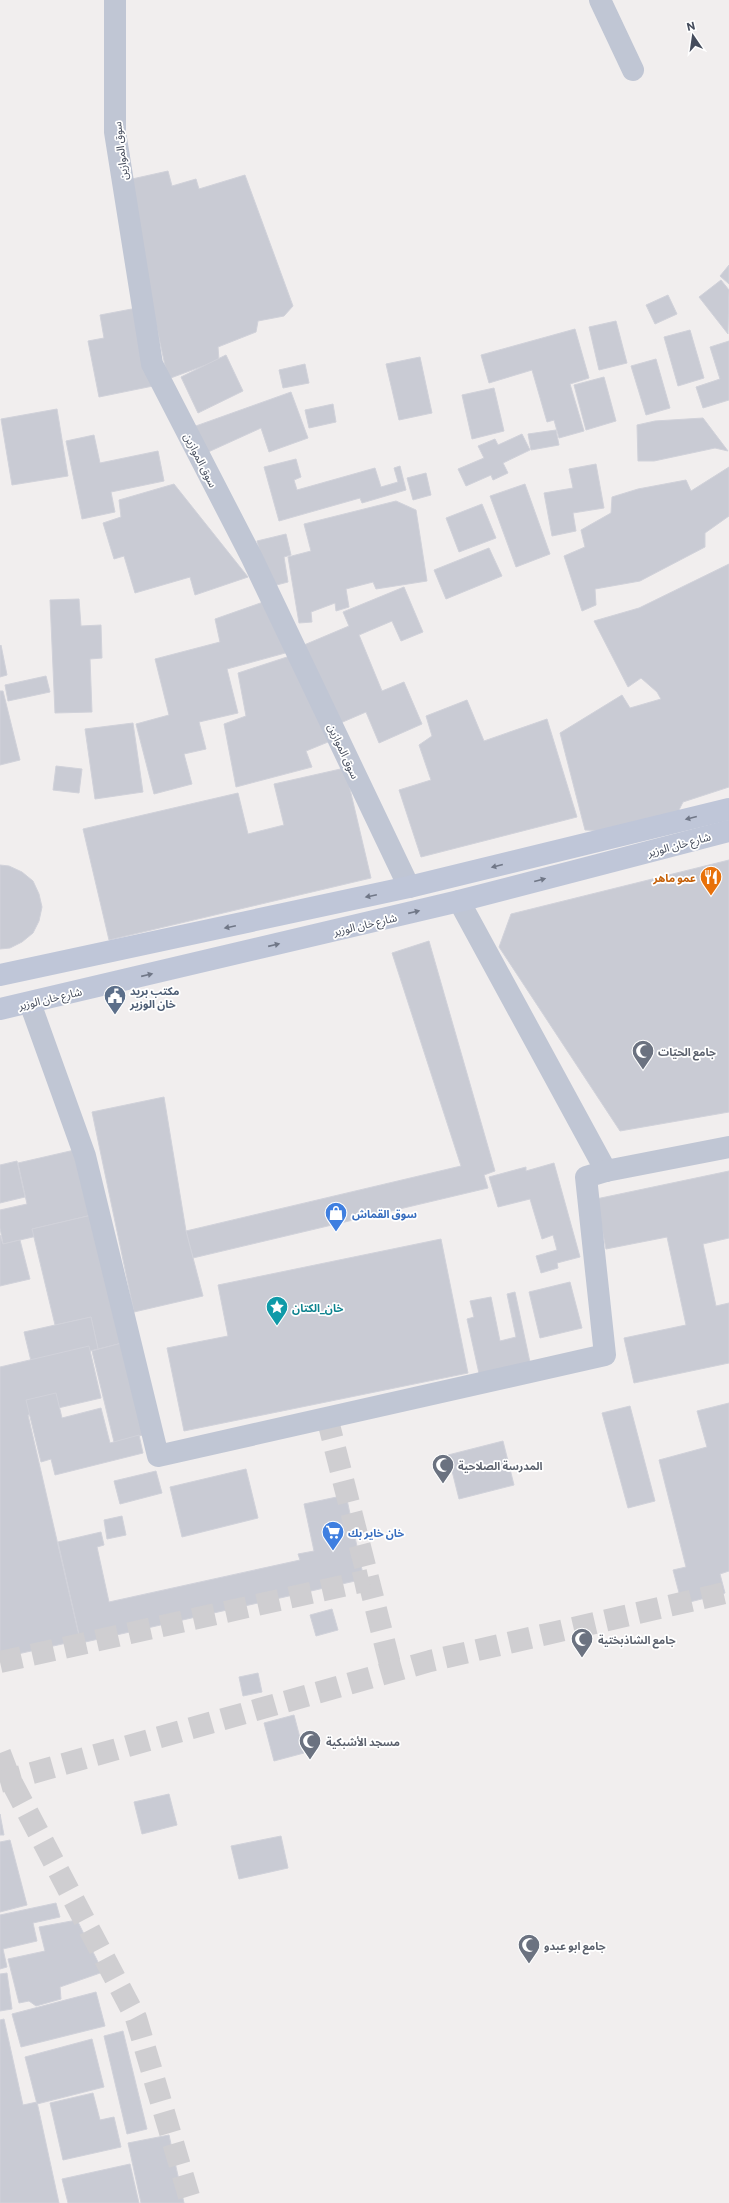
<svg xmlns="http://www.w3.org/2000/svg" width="729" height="2203" font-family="Commissioner,'Noto Sans Arabic',sans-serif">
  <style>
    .building { fill: #c9cbd4; stroke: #d1d2da }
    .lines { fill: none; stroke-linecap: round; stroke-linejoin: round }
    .street-tunnel { stroke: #cfced1; stroke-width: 22; stroke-dasharray: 22 11; stroke-linecap: butt }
    .street { stroke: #c0c6d4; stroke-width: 22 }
    .secondary { stroke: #bfc6d8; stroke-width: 22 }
    .oneway { fill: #707787 }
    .labels { text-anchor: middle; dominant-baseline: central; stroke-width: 3.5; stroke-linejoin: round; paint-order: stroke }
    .street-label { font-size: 11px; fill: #454c5c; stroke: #fff }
    .food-label { font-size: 11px; font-weight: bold; fill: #c56008; stroke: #fff; text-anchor: end }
    .service-label { font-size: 11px; font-weight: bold; fill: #4e5e75; stroke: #fff; text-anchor: start }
    .worship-label { font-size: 11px; font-weight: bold; fill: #5b616d; stroke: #fff; text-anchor: start }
    .shop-label { font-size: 11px; font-weight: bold; fill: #366cbe; stroke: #fff; text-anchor: start }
    .culture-label { font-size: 11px; font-weight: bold; fill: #0d838f; stroke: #fff; text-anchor: start }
  </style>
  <rect width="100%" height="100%" fill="#f1eeee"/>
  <!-- building -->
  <g class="building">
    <path d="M168,171L172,186L196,179L199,189L245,175L293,306L284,316L258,321L256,332L218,347L219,360L168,379L143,265L132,179Z"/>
    <path d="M729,265V284L720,276Z"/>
    <path d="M721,280L729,290L728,334L699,297Z"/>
    <path d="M668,295L677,314L655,324L646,305Z"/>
    <path d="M137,308L153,386L99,397L88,341L104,338L100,315Z"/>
    <path d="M616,321L627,363L599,370L589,327Z"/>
    <path d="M575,329L589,378L570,384L584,431L559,438L554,420L547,422L532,370L489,383L481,355Z"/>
    <path d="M690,330L704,378L678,386L664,337Z"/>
    <path d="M729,341V400L703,408L696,387L720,379L710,347Z"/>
    <path d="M226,355L243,391L198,413L181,377Z"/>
    <path d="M420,357L432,413L399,420L386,364Z"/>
    <path d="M656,359L670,408L646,415L631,366Z"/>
    <path d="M305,364L309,383L283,388L279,370Z"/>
    <path d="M604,377L616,421L586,430L574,385Z"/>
    <path d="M494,388L504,431L472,439L462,395Z"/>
    <path d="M291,392L308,438L269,452L261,428L206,453L193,427Z"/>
    <path d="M333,404L336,422L309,428L305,410Z"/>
    <path d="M57,409L68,476L12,485L1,419Z"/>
    <path d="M703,418L728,451L715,448L654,461H638L637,425L655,421Z"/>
    <path d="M556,430L559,445L531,450L528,434Z"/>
    <path d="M522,434L530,450L503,463L508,473L493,480L491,475L466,486L458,469L484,458L478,446L495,439L498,445Z"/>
    <path d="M94,435L100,463L158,451L164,481L111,492L115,512L82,519L66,441Z"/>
    <path d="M296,459L301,477L294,480L297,490L375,468L381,487L398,482L394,468L400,466L406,490L362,503L360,498L279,521L264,467Z"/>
    <path d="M596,464L604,508L573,513L576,531L552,536L544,493L573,488L569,469Z"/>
    <path d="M729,467V516L705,533V547L640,581L595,589L596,605L582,611L564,556L585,547L581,530L611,513L612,497L638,489L686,480L691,491Z"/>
    <path d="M426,473L431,495L413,500L407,478Z"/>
    <path d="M174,484L248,577L195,595L190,577L135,593L124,556L114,559L103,523L121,517L119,500Z"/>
    <path d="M525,484L550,554L516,567L490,496Z"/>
    <path d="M396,501L416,510L427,581L376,589L373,582L346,589L349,607L336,611L335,603L311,612L312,622L299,623L288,557L311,551L304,524Z"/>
    <path d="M482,504L496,538L459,552L446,518Z"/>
    <path d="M286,534L291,555L284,557L288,582L269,587L257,541Z"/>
    <path d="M489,548L502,576L446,599L434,570Z"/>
    <path d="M729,564V787L683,802L677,814L609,831L585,830L560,733L622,695L630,708L661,699L657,692L641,678L628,687L594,621L639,608Z"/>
    <path d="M404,587L423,632L401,641L392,621L359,635L382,691L404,682L422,724L379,743L366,712L338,724L304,645L349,626L343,612Z"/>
    <path d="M79,599L81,626L101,625L102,658L90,659L92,712L55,713L50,600Z"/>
    <path d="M269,600L289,652L227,669L238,713L199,722L206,749L184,754L192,784L154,794L136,724L169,715L155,659L220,642L215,619Z"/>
    <path d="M1,645L7,675L0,677V646Z"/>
    <path d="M290,656L328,742L306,751L312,767L236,787L224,724L246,716L238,673Z"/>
    <path d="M46,676L50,692L8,701L5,685Z"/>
    <path d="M0,691H3L20,760L0,765Z"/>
    <path d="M467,700L484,741L547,719L577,817L421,857L399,790L431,780L419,745L432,736L426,716Z"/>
    <path d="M133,723L143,792L95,799L85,729Z"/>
    <path d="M56,766L82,769L79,793L53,790Z"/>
    <path d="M345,768L371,878L109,940L83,829L238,793L248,834L284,825L274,784Z"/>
    <path d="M729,860V1112L620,1131L499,947L511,914Z"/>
    <path d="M0,865L9,866L22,872L33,881L39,894L42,907L39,921L33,933L22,942L10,948L0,949Z"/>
    <path d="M429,941L495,1171L484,1175L488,1188L193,1258L186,1231L461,1166L392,953Z"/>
    <path d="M164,1097L186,1231L203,1296L134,1312L92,1112Z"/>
    <path d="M79,1149L92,1215L32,1229L37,1236L3,1244L0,1228V1210L27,1204L18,1163Z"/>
    <path d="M17,1161L25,1197L0,1203V1165Z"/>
    <path d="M554,1163L580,1257L557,1263L558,1268L541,1273L536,1256L557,1250L553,1235L542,1239L530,1199L498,1207L489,1177L526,1167V1171Z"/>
    <path d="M729,1171V1238L703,1244L716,1306L729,1303V1363L634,1383L624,1338L686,1325L667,1237L606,1249L596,1199Z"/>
    <path d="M92,1215L122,1343L98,1349L91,1317L55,1325L32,1229Z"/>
    <path d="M0,1235L3,1244L20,1240L30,1279L0,1286Z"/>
    <path d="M441,1239L468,1373L184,1431L167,1348L228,1336L218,1285Z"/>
    <path d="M570,1282L582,1328L540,1338L529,1292Z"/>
    <path d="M515,1292L531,1367L480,1378L467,1319L474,1317L470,1301L491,1297L500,1341L516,1337L507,1294Z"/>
    <path d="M91,1317L98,1349L32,1365L24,1332Z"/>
    <path d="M129,1341L151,1433L114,1442L92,1351Z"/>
    <path d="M89,1346L101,1398L28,1415L80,1640L0,1658V1367Z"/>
    <path d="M56,1393L62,1418L101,1408L110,1443L139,1435L143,1453L55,1475L51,1459L41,1462L26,1400Z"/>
    <path d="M729,1403V1571L720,1574L725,1593L682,1604L673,1570L686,1567L659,1460L707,1447L697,1411Z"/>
    <path d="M630,1406L655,1501L628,1508L602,1413Z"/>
    <path d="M503,1441L514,1485L459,1499L448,1455Z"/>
    <path d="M246,1469L258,1518L182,1537L170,1487Z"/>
    <path d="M156,1471L162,1493L120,1504L114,1481Z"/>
    <path d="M346,1495L364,1579L81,1643L58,1542L101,1532L104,1545L97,1547L109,1602L300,1560L298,1554L314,1551L304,1504Z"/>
    <path d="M122,1516L126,1535L107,1539L104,1520Z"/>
    <path d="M332,1609L338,1630L316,1636L310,1615Z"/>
    <path d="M258,1673L262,1692L243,1696L239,1677Z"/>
    <path d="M294,1715L304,1753L274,1761L264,1723Z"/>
    <path d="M169,1794L177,1825L142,1834L134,1802Z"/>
    <path d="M0,1814L4,1835H0Z"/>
    <path d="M281,1836L288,1868L239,1879L231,1846Z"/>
    <path d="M10,1840L27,1905L0,1912V1842Z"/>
    <path d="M56,1903L60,1917L33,1923L37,1941L3,1949L7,1967L0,1969V1915Z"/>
    <path d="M77,1920L103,1972L60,1987L61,1999L36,2006L29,2001L19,2003L8,1959L45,1951L39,1927Z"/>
    <path d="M7,1973L12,2009L0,2011V1974Z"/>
    <path d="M96,1992L105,2026L21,2047L12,2014Z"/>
    <path d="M4,2019L23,2105L37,2102L59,2203H0V2020Z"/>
    <path d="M123,2031L147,2129L127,2134L104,2036Z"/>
    <path d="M92,2039L104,2087L37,2104L25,2057Z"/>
    <path d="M93,2093L100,2120L114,2117L121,2147L63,2160L50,2103Z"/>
    <path d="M169,2135L184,2203H141L128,2143Z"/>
    <path d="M130,2164L139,2203H68L62,2179Z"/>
  </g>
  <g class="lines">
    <!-- street-tunnel -->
    <g class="street-tunnel">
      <path d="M327,1417L392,1672"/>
      <path d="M0,1662L369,1580"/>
      <path d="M0,1753L10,1779L136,2018L191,2203"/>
      <path d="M0,1782L430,1661L729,1592"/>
    </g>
    <!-- street -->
    <g class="street">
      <path d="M115,0V132L152,364L252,558L409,887"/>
      <path d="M600,0L633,70"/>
      <path d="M459,901L606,1171"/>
      <path d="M30,1003L85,1156L158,1456L605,1355L586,1177L606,1171L729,1147"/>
    </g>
    <!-- secondary -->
    <g class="secondary">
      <path d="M0,975L409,887L729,809"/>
      <path d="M0,1009L459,901L729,831"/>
    </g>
  </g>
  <!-- one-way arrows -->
  <defs><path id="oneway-solid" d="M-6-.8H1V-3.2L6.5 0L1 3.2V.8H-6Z"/></defs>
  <g class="oneway">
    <use href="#oneway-solid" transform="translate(691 818) rotate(166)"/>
    <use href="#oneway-solid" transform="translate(497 866) rotate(166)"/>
    <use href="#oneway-solid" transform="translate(540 880) rotate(-15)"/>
    <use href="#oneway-solid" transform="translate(371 896) rotate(168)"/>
    <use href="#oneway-solid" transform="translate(414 912) rotate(-13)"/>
    <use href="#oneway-solid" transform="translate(230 927) rotate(168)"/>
    <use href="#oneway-solid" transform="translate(274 945) rotate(-13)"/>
    <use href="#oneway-solid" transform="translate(147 975) rotate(-13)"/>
  </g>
  <!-- icons -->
  <defs>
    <g id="restaurant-pin" transform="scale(1.15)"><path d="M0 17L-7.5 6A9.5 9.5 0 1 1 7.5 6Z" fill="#e8710a" stroke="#fff"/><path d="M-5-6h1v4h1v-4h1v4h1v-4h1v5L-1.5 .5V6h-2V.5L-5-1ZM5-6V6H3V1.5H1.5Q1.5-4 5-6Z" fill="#fff"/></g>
    <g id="civic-pin" transform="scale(1.15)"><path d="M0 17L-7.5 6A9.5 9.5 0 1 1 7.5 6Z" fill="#5c6f8a" stroke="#fff"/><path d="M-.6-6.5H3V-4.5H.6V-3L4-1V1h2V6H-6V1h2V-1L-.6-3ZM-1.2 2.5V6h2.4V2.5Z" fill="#fff"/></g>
    <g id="mosque-pin" transform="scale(1.15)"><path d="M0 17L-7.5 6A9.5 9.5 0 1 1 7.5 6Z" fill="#6b7280" stroke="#fff"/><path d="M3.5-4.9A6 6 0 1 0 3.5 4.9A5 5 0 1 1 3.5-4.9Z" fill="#fff"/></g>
    <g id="shop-pin" transform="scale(1.15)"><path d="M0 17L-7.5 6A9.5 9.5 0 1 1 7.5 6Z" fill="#3f7fe0" stroke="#fff"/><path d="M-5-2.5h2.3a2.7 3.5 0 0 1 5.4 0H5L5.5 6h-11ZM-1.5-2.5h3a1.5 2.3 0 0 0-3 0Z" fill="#fff"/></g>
    <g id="sight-pin" transform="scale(1.15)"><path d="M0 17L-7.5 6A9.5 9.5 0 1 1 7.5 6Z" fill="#0f9aa8" stroke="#fff"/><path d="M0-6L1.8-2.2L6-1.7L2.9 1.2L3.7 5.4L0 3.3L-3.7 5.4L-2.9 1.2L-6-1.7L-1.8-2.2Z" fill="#fff"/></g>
    <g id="supermarket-pin" transform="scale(1.15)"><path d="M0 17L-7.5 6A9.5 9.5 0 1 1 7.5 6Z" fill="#3f7fe0" stroke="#fff"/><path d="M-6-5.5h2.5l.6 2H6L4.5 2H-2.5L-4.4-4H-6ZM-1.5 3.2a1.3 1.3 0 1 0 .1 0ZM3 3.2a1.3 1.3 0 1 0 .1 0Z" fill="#fff"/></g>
  </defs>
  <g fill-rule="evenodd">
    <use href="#restaurant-pin" x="711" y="877"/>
    <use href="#civic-pin" x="115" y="996"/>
    <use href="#mosque-pin" x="643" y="1051"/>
    <use href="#shop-pin" x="336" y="1213"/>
    <use href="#sight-pin" x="277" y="1307"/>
    <use href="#mosque-pin" x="443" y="1465"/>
    <use href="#supermarket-pin" x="333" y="1532"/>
    <use href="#mosque-pin" x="582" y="1639"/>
    <use href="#mosque-pin" x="310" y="1741"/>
    <use href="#mosque-pin" x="529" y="1945"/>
  </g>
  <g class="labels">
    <!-- street labels -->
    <g class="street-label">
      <text transform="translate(120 151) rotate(-97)">سوق الموازين</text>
      <text transform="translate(201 460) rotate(63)">سوق الموازين</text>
      <text transform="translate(344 751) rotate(65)">سوق الموازين</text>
      <text transform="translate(679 844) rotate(-15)">شارع خان الوزير</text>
      <text transform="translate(365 924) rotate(-13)">شارع خان الوزير</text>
      <text transform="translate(50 998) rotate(-13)">شارع خان الوزير</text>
    </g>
    <!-- food labels -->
    <g class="food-label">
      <text x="696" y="877">عمو ماهر</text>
    </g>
    <!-- service labels -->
    <g class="service-label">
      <text x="130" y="990">مكتب بريد<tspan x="130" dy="13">خان الوزير</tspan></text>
    </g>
    <!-- worship labels -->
    <g class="worship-label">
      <text x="658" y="1051">جامع الحيّات</text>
      <text x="458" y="1465">المدرسة الصلاحية</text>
      <text x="598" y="1639">جامع الشاذبختية</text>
      <text x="326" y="1741">مسجد الأشبكية</text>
      <text x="544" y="1945">جامع ابو عبدو</text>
    </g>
    <!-- shop labels -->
    <g class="shop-label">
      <text x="352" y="1213">سوق القماش</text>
      <text x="348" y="1532">خان خاير بك</text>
    </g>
    <!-- culture labels -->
    <g class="culture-label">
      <text x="292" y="1307">خان_الكتان</text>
    </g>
  </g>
  <!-- north arrow -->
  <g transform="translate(693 36) rotate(347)" stroke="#ffffff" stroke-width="3" paint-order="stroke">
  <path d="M0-3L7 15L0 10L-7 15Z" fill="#454c5c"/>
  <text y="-6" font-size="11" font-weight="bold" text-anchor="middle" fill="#454c5c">N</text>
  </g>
</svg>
